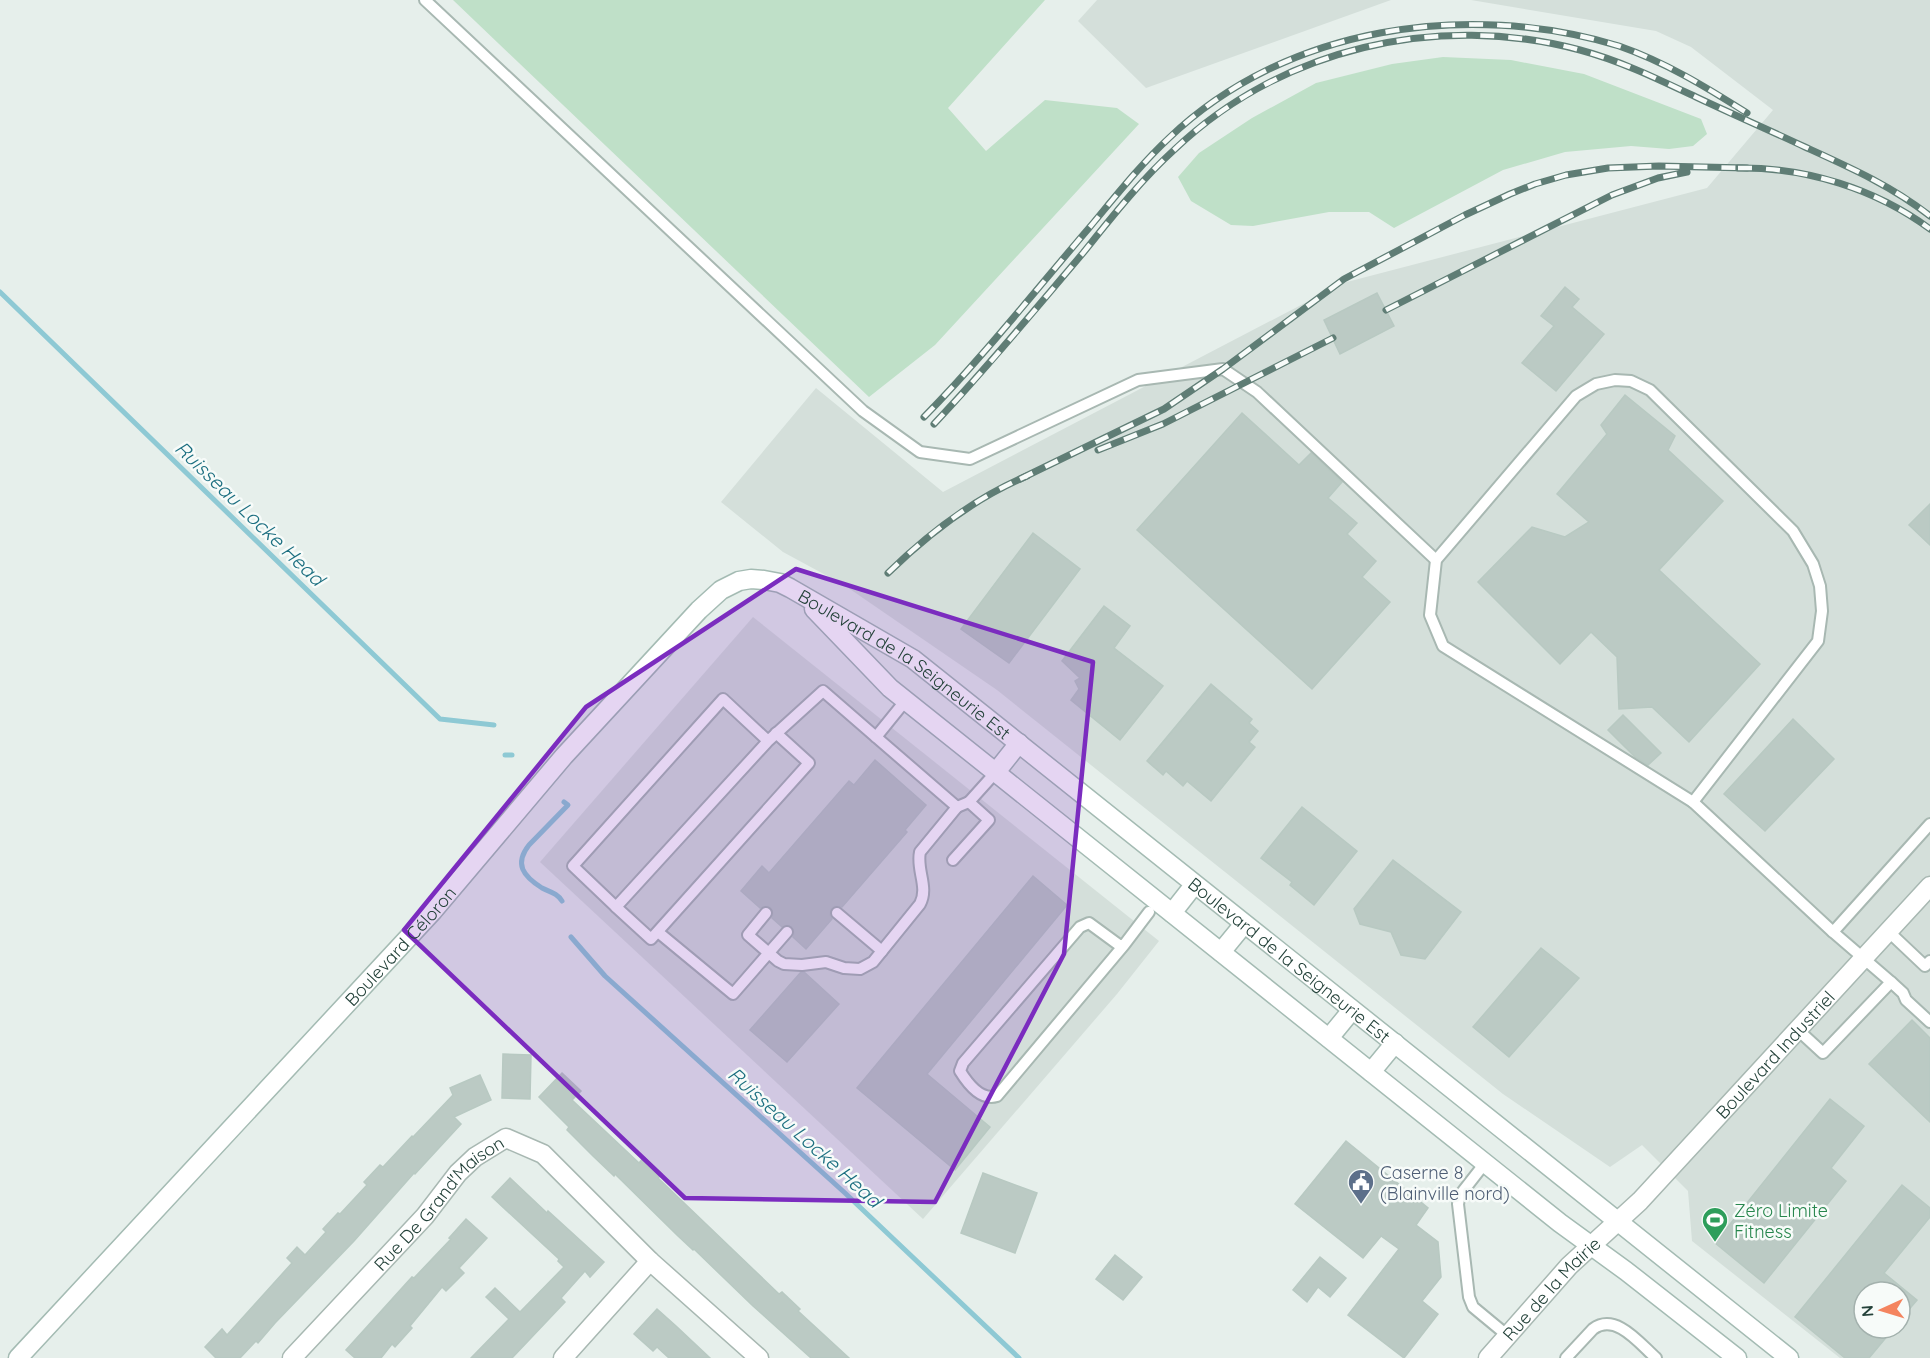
<svg xmlns="http://www.w3.org/2000/svg" width="1930" height="1358" font-family="Quicksand,sans-serif">
  <style>
    .built { fill: #d4dfda; fill-rule: evenodd }
    .green { fill: #bfe0c8 }
    .lines { fill: none; stroke-linecap: round; stroke-linejoin: round }
    .stream { stroke: #8ec9d4; stroke-width: 5 }
    .building { fill: #bbcac4; stroke: #b8c9c2; stroke-width: 1.5 }
    .lane-casing { stroke: #a8b8b2; stroke-width: 14 }
    .street-casing { stroke: #a8b8b2; stroke-width: 21 }
    .secondary-casing { stroke: #a4bbb3; stroke-width: 21 }
    .lane { stroke: #fff; stroke-width: 10 }
    .street { stroke: #fff; stroke-width: 18 }
    .secondary { stroke: #fff; stroke-width: 18 }
    .rail-casing { stroke: #5f7d75; stroke-width: 7 }
    .rail { stroke: #f7fbf9; stroke-width: 4.5; stroke-dasharray: 14; stroke-linecap: butt }
    .marked { fill: #7b2cbf; fill-opacity: 0.2; stroke: #7b2cbf; stroke-width: 4.5; stroke-linejoin: round }
    .labels { text-anchor: middle; dominant-baseline: central; stroke-width: 5; stroke-linejoin: round; paint-order: stroke }
    .street-label { font-size: 18px; fill: #24423a; stroke: #f7fbf9 }
    .service-label { font-size: 18px; fill: #4e5e75; stroke: #f7fbf9; text-anchor: start }
    .leisure-label { font-size: 18px; fill: #27864d; stroke: #f7fbf9; text-anchor: start }
    .water-label { font-size: 20px; font-style: italic; fill: #1c6f80; stroke: #f7fbf9 }
  </style>
  <rect width="100%" height="100%" fill="#e6efeb"/>
  <!-- built -->
  <g class="built">
    <path d="M1097,0H1391L1146,88L1078,21Z"/>
    <path d="M1471,0H1930V1358H1840L1692,1241L1688,1191L1642,1145L1610,1167L1503,1094L997,690L844,585L783,552L721,502L816,388L943,492L1343,283L1707,188L1773,110L1691,47L1656,31ZM1864,1292H1900V1328H1864Z"/>
    <path d="M753,617L1159,941L1117,994L923,1219L540,862Z"/>
  </g>
  <!-- green -->
  <g class="green">
    <path d="M453,0H1045L948,108L986,151L1045,100L1117,108L1139,124L935,345L869,397Z"/>
    <path d="M1443,57L1511,60L1584,74L1701,119L1707,134L1693,146L1669,149L1631,146L1565,152L1503,170L1394,228L1369,212H1329L1253,226L1231,225L1191,201L1178,177L1199,153L1252,118L1316,83L1392,64Z"/>
  </g>
  <g class="lines">
    <!-- stream -->
    <g class="stream">
      <path d="M0,292L440,719L494,725"/>
      <path d="M505,755H512"/>
      <path d="M562,901C557,893 550,892 542,888C523,876 514,864 529,845L568,805L564,802"/>
      <path d="M571,937L605,976L845,1193L1019,1358"/>
    </g>
  </g>
  <!-- building -->
  <g class="building">
    <path d="M1565,287L1579,299L1572,307L1604,334L1556,391L1522,363L1554,326L1541,316Z"/>
    <path d="M1377,293L1394,326L1340,354L1324,320Z"/>
    <path d="M1625,395L1675,436L1668,450L1723,501L1659,570L1760,664L1689,742L1652,707L1619,709L1617,657L1591,632L1560,664L1478,582L1532,527L1565,537L1589,522L1557,494L1607,434L1601,425Z"/>
    <path d="M1242,413L1299,465L1311,453L1342,482L1328,498L1357,523L1347,534L1376,561L1362,577L1390,602L1312,689L1137,530Z"/>
    <path d="M1930,504V545L1909,525Z"/>
    <path d="M1033,533L1080,569L1009,663L961,629Z"/>
    <path d="M1104,606L1130,626L1114,648L1163,686L1120,740L1071,700L1079,689L1075,681L1080,678L1062,661Z"/>
    <path d="M1211,684L1252,719L1249,723L1258,731L1249,742L1255,747L1211,801L1187,781L1183,786L1166,771L1163,775L1147,761Z"/>
    <path d="M1623,715L1661,753L1648,765L1635,757L1608,730Z"/>
    <path d="M1793,719L1834,759L1765,831L1724,794Z"/>
    <path d="M875,760L926,805L905,830L907,832L842,907L835,906L831,909L830,915L832,919L806,949L793,937L794,933L792,927L788,925L782,927L772,918L773,914L771,908L767,906L760,908L741,891L762,866L769,873L849,781L854,785Z"/>
    <path d="M1302,807L1357,851L1314,905L1290,885L1292,882L1261,858Z"/>
    <path d="M1393,860L1461,912L1425,959L1401,955L1391,932L1360,924L1354,909Z"/>
    <path d="M1033,876L1067,905L927,1074L990,1127L955,1170L857,1088Z"/>
    <path d="M1541,948L1579,978L1509,1057L1473,1027Z"/>
    <path d="M801,972H804L839,1004L787,1062L750,1030Z"/>
    <path d="M1912,1020L1930,1038V1122L1869,1064Z"/>
    <path d="M503,1054L531,1055L530,1099L502,1098Z"/>
    <path d="M562,1073L581,1091L572,1100L639,1163L644,1157L662,1174L658,1178L779,1294L782,1292L800,1309L798,1311L849,1358H811L753,1306L694,1249L693,1250L678,1236L615,1174L614,1176L593,1156L567,1130L569,1127L539,1097Z"/>
    <path d="M480,1075L491,1100L454,1117L461,1124L415,1174L414,1173L354,1241L275,1323L258,1343L256,1341L240,1358H216L205,1347L222,1329L227,1335L292,1263L287,1258L297,1247L305,1255L326,1232L323,1229L338,1213L340,1214L367,1185L364,1182L380,1165L383,1167L412,1136L413,1137L453,1095L450,1088Z"/>
    <path d="M1830,1099L1864,1126L1831,1168L1846,1181L1764,1283L1715,1243Z"/>
    <path d="M1346,1141L1428,1208L1416,1225L1438,1242L1441,1277L1422,1301L1438,1314L1404,1358L1348,1315L1399,1249L1381,1236L1363,1258L1295,1204Z"/>
    <path d="M983,1173L1037,1193L1015,1253L961,1233Z"/>
    <path d="M510,1178L547,1213L548,1211L604,1262L590,1277L585,1271L561,1298L565,1302L512,1358H471L509,1319L486,1297L495,1288L520,1312L564,1267L558,1261L559,1259L492,1197Z"/>
    <path d="M1902,1185L1930,1208V1217L1884,1273L1917,1300L1900,1320V1292H1864V1328H1894L1869,1358H1845L1795,1317Z"/>
    <path d="M466,1219L487,1238L459,1268L464,1273L446,1291L442,1287L410,1326L412,1328L395,1347L392,1344L381,1358H355L346,1350L412,1277L414,1278L451,1239L449,1238Z"/>
    <path d="M1115,1255L1142,1277L1123,1300L1096,1279Z"/>
    <path d="M1320,1257L1346,1278L1330,1297L1318,1287L1307,1302L1293,1290Z"/>
    <path d="M657,1309L676,1326L710,1358H669L657,1347L653,1351L634,1334Z"/>
  </g>
  <g class="lines">
    <!-- lane casing -->
    <g class="lane-casing">
      <g id="lane">
        <path d="M425,0L863,411L920,452L970,459L1138,380L1223,369L1257,392L1436,560"/>
        <path d="M1615,380L1631,381L1650,390L1793,531L1813,564L1820,586L1822,611L1818,641L1693,802L1443,646L1430,615L1436,560L1576,396L1596,384Z"/>
        <path d="M906,700L876,737L957,807L969,802"/>
        <path d="M768,741L723,699L573,866L616,907L768,741L823,691L876,737"/>
        <path d="M1693,802L1833,932L1891,982L1823,1053L1798,1030"/>
        <path d="M953,860L989,820L969,802L996,772"/>
        <path d="M616,907L651,939L809,763L776,733"/>
        <path d="M766,913L748,935L778,961L784,964L802,965L826,962L844,968L860,969L873,962L920,904C929,887 916,870 920,852L957,807"/>
        <path d="M837,913L882,951"/>
        <path d="M1888,931L1925,966L1930,961"/>
        <path d="M658,932L733,994L787,932"/>
        <path d="M1833,932L1930,824"/>
        <path d="M1124,945L997,1096C981,1101 968,1084 960,1071L963,1063L1080,927L1089,923L1119,945H1124L1149,912"/>
        <path d="M1891,982L1903,993L1906,1000L1930,1022"/>
        <path d="M1485,1163L1460,1195L1458,1204L1469,1297L1473,1307L1508,1336"/>
        <path d="M1566,1358L1593,1329C1616,1312 1640,1344 1656,1358"/>
      </g>
    </g>
    <!-- street casing -->
    <g class="street-casing">
      <g id="street">
        <path id="s1" d="M292,1358L425,1216L458,1173L475,1157L506,1138L543,1154L650,1261L759,1358"/>
        <path d="M563,1358L650,1261"/>
        <path id="s2" d="M1488,1358L1569,1266L1640,1201L1930,886"/>
      </g>
    </g>
    <!-- secondary casing -->
    <g class="secondary-casing">
      <g id="secondary">
        <path d="M814,609L890,688L1560,1223L1626,1271L1737,1358"/>
        <path d="M996,772L1019,743"/>
        <path d="M1172,913L1194,885"/>
        <path d="M1221,952L1244,924"/>
        <path d="M1329,1038L1352,1010"/>
        <path d="M1371,1072L1395,1043"/>
        <path id="s3" d="M18,1358L433,911L564,756L699,610L721,590L739,581L751,579L764,580L780,583L790,588L913,659L1789,1358"/>
      </g>
    </g>
    <!-- lane -->
    <use href="#lane" class="lane"/>
    <!-- street -->
    <use href="#street" class="street"/>
    <!-- secondary -->
    <use href="#secondary" class="secondary"/>
    <!-- rail casing -->
    <g class="rail-casing">
      <g id="rail">
        <path d="M1738,168C1806,167 1876,189 1930,229"/>
        <path d="M1386,310L1612,195L1658,178L1687,172"/>
        <path d="M924,417C983,357 1035,291 1089,228C1115,197 1140,165 1169,138C1286,26 1468,0 1619,46C1665,62 1706,87 1747,113"/>
        <path d="M934,424C986,369 1034,311 1083,253C1112,217 1140,181 1174,150C1281,48 1438,12 1580,50C1621,61 1658,79 1696,97C1732,114 1769,130 1805,147C1849,167 1892,186 1930,216"/>
        <path d="M1098,450L1163,424L1333,338"/>
        <path d="M1020,479L1164,409L1223,369L1344,279L1465,215L1510,194L1535,184L1566,175L1608,168L1659,166L1747,168"/>
        <path d="M888,573C929,533 975,498 1027,476"/>
      </g>
    </g>
    <!-- rail -->
    <use href="#rail" class="rail"/>
  </g>
  <!-- marked area -->
  <path class="marked" d="M796,569L1093,662L1064,954L935,1202L685,1198L404,930L586,707Z"/>
  <!-- icons -->
  <defs>
    <g id="civic-pin" transform="scale(1.35)"><path d="M0 17L-7.5 6A9.5 9.5 0 1 1 7.5 6Z" fill="#5c6f8a" stroke="#f7fbf9"/><path d="M-.6-6.5H3V-4.5H.6V-3L4-1V1h2V6H-6V1h2V-1L-.6-3ZM-1.2 2.5V6h2.4V2.5Z" fill="#fff"/></g>
    <g id="stadium-pin" transform="scale(1.35)"><path d="M0 17L-7.5 6A9.5 9.5 0 1 1 7.5 6Z" fill="#2e9e5b" stroke="#f7fbf9"/><path d="M0-5a6.5 5 0 1 0 0 10a6.5 5 0 1 0 0-10ZM-3.5-1.8h7v3.6h-7Z" fill="#fff"/></g>
  </defs>
  <g fill-rule="evenodd">
    <use href="#civic-pin" x="1361" y="1182"/>
    <use href="#stadium-pin" x="1715" y="1220"/>
  </g>
  <g class="labels">
    <!-- street labels -->
    <g class="street-label">
      <text stroke="none"><textPath href="#s3" startOffset="1252">Boulevard de la Seigneurie Est</textPath></text>
      <text stroke="none"><textPath href="#s3" startOffset="562">Boulevard Céloron</textPath></text>
      <text stroke="none"><textPath href="#s3" startOffset="1738">Boulevard de la Seigneurie Est</textPath></text>
      <text stroke="none"><textPath href="#s2" startOffset="418">Boulevard Industriel</textPath></text>
      <text stroke="none"><textPath href="#s1" startOffset="214">Rue De Grand'Maison</textPath></text>
      <text stroke="none"><textPath href="#s2" startOffset="94">Rue de la Mairie</textPath></text>
    </g>
    <!-- service labels -->
    <g class="service-label">
      <text x="1380" y="1172">Caserne 8<tspan x="1380" dy="21">(Blainville nord)</tspan></text>
    </g>
    <!-- leisure labels -->
    <g class="leisure-label">
      <text x="1734" y="1210">Zéro Limite<tspan x="1734" dy="21">Fitness</tspan></text>
    </g>
    <!-- water labels -->
    <g class="water-label">
      <text transform="translate(250 513) rotate(44)">Ruisseau Locke Head</text>
      <text transform="translate(805 1137) rotate(42)">Ruisseau Locke Head</text>
    </g>
  </g>
  <!-- north arrow -->
  <g transform="translate(1882 1310) rotate(266)"><circle r="28" fill="#f7fbf9" stroke="#a3b1ad" stroke-width="1.5"/>
  <path d="M0-4.5L10 22L0 15L-10 22Z" fill="#f4845f"/>
  <text y="-9" font-size="16" font-weight="bold" text-anchor="middle" fill="#24423a">N</text>
  </g>
</svg>
